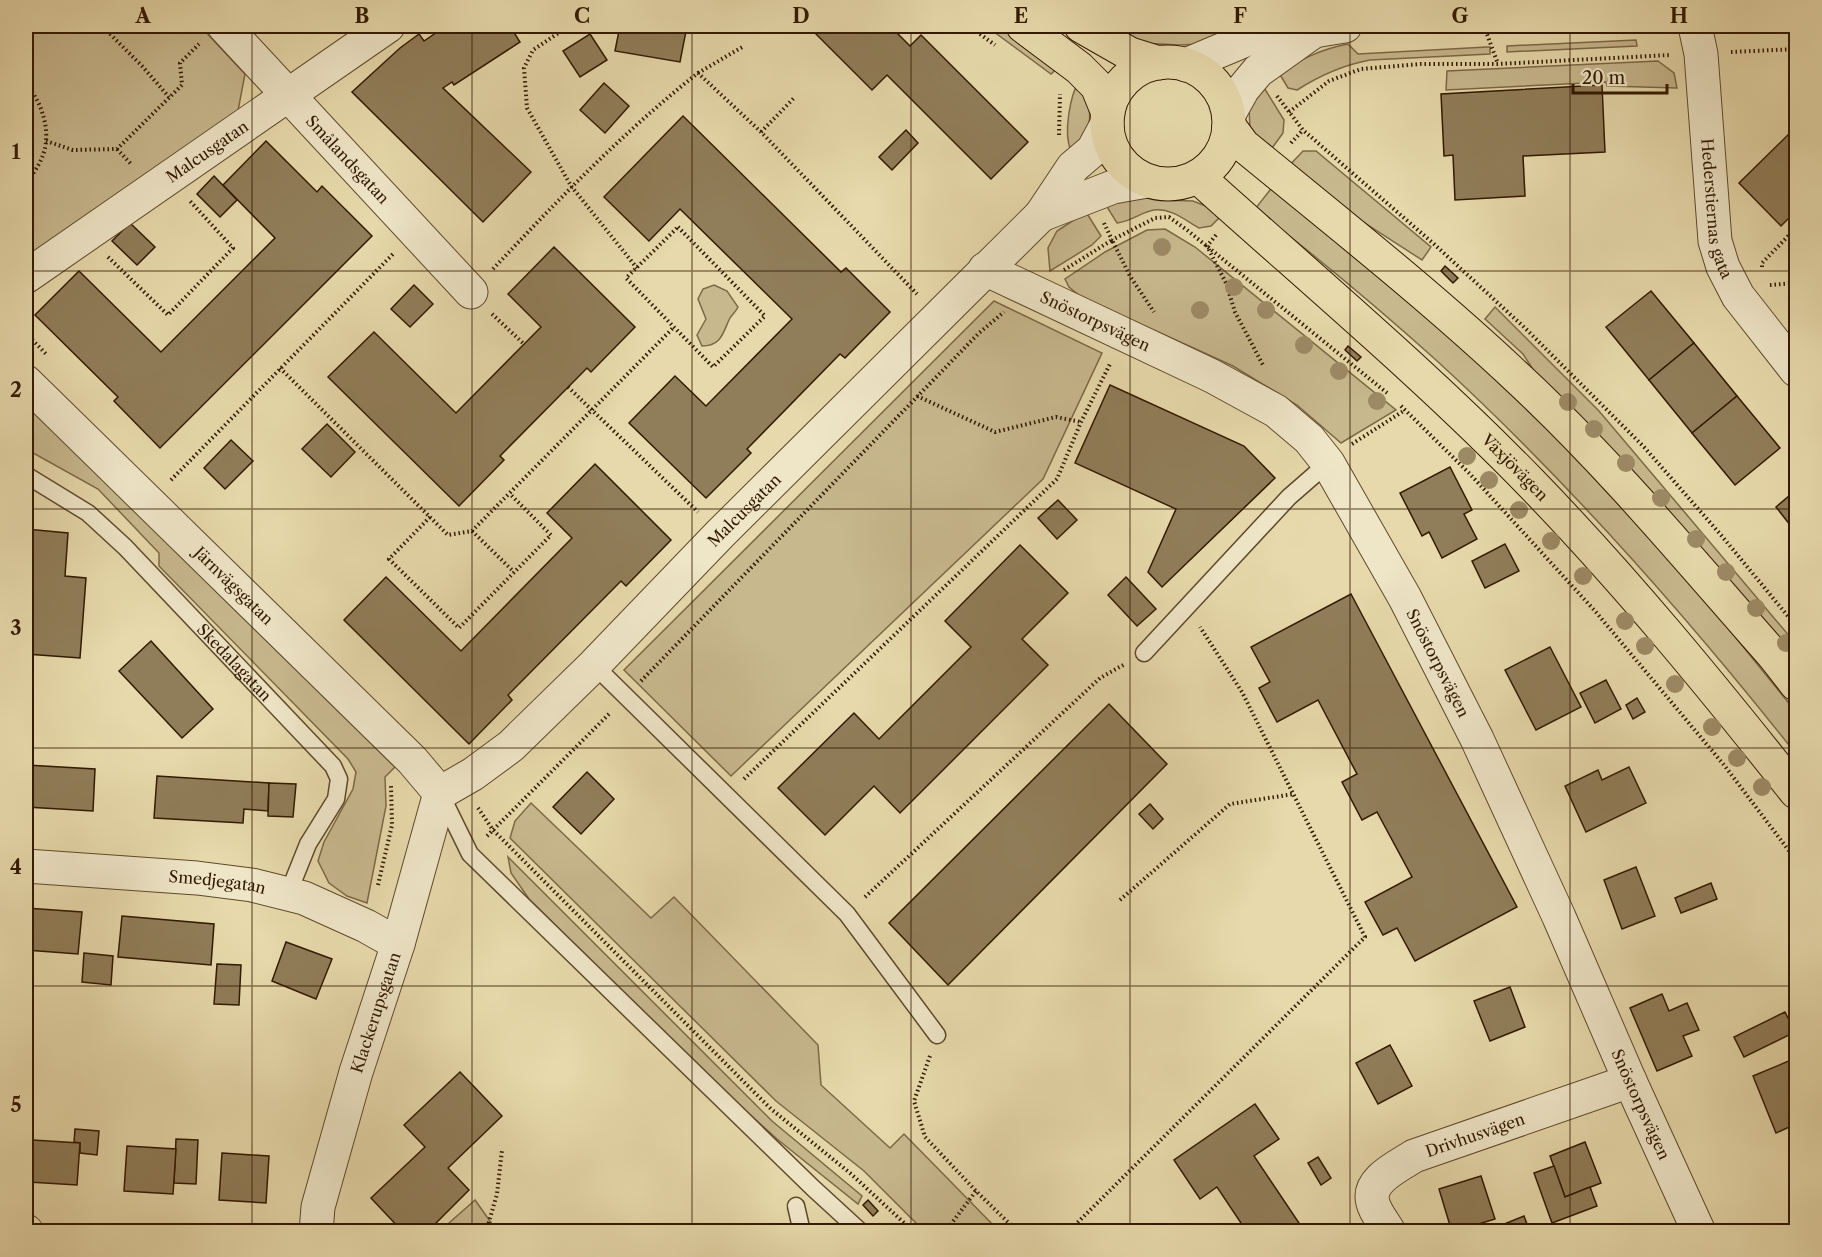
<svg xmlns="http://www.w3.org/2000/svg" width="1822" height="1257" font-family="'Libre Caslon Text',serif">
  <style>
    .green { fill: #c8b88e; stroke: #7d6847; stroke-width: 1.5 }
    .building { fill: #907d59; stroke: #321900; stroke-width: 1.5 }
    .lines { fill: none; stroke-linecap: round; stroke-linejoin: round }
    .service-casing { stroke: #5f492b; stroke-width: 19 }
    .minor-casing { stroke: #5f492b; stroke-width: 35 }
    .tertiary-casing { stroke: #5f492b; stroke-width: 35 }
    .trunk-casing { stroke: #321900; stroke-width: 35 }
    .path { stroke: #321900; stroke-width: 4; stroke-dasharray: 1.5 3; stroke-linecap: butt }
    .service { stroke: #efe6c8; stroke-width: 16 }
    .minor { stroke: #efe6c8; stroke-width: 33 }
    .tertiary { stroke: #efe6c8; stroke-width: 33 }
    .trunk { stroke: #e7d9ab; stroke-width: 33 }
    .tree { fill: #9c8a65 }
    .grid { fill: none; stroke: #321900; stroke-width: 1.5; stroke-opacity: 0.55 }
    .labels { text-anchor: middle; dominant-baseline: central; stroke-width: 5; stroke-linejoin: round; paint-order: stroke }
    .street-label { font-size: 16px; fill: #321900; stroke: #efe6c8 }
    .neatline { fill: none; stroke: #321900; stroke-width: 2 }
    .grid-label { font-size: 20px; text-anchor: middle; font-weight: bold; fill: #321900 }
  </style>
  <rect width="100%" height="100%" fill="#e7d9ab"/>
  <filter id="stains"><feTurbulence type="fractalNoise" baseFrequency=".00333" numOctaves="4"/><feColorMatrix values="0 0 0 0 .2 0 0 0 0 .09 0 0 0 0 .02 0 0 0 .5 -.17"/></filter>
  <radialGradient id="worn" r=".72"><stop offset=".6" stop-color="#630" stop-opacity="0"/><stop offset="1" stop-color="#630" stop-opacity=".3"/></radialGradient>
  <!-- green -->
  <g class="green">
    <path d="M26,26H200L245,74L237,116L26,264Z"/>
    <path d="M986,26H1011L1063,63L1051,74Z"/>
    <path d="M1117,26H1210L1221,27L1229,34L1202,44L1179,45L1141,43L1111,30Z"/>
    <path d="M1636,40L1637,46L1507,52V46Z"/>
    <path d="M1348,44L1358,54L1487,47H1490V54L1370,60C1343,65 1319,76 1297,90L1288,88L1279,73C1302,59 1321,49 1348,44Z"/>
    <path d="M1658,61L1674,73L1677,88L1607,86L1606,82L1446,90L1447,71Z"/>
    <path d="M1080,79C1091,113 1098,122 1071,151C1063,133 1070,95 1080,79Z"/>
    <path d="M1263,86L1284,120L1283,133L1267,155L1250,129L1249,107Z"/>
    <path d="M1303,151H1316L1431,247L1422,260L1329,200L1288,167Z"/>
    <path d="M1274,185L1461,347L1563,444L1643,531L1720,618L1796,712V754C1686,615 1567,480 1436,360C1377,307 1317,257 1255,209Z"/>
    <path d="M1130,196L1162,200L1193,201L1224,213L1211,226L1199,228C1185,220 1171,208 1154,210C1141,212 1133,221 1117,223L1104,202Z"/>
    <path d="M1086,212L1101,236L1092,245L1050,271L1048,248L1057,231Z"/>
    <path d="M1165,229L1195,247L1396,410L1341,443L1297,405L1233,366L1081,297L1069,287L1065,279L1105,252L1147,230Z"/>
    <path d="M714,285L727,291L738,307C736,312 731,315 729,320C723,333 721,346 702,346L697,335L706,319L698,299L703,289Z"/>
    <path d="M994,301L1102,353L1043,479L731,776L624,670Z"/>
    <path d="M1495,307L1599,411L1796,644V678L1566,420L1523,354L1485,319Z"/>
    <path d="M26,404L395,767L385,777L386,806L367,903L347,896L329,883L318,861L324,842L353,789L356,772L348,759L159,566V553L98,489L26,449Z"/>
    <path d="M531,803L651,918L674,897L818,1045L821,1085L890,1148L904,1134L999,1231H924L864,1171L776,1101L510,838L515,821Z"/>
    <path d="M508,857L772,1121L862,1196L858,1204L777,1139L714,1082L529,899L511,873Z"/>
    <path d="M475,1200L497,1231H440Z"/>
  </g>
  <!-- building -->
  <g class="building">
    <path d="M446,26H522L513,31L520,42L454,85L452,82L443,88L531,172L483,222L352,92L400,48L419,34L424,41Z"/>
    <path d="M620,26H687L680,62L615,51Z"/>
    <path d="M808,26H890L910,46L921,35L1028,142L991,179L887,75L872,90Z"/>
    <path d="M590,34L607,60L580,77L563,51Z"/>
    <path d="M604,83L629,106L605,133L580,110Z"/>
    <path d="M1602,85L1605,152L1523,156L1525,196L1455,200L1453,155L1444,156L1441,94Z"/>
    <path d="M683,116L841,272L846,268L890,312L845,358L840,354L747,449L751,453L706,498L629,423L675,376L706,406L792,319L680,209L649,241L604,197Z"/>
    <path d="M1796,127V211L1781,226L1739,183Z"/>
    <path d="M906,130L918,143L892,170L879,157Z"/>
    <path d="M266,141L317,192L322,186L372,236L160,448L114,401L118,397L35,315L79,271L161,352L275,238L223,185Z"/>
    <path d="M214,176L237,200L220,217L197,194Z"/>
    <path d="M130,223L155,247L137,265L112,241Z"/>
    <path d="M554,247L635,327L591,372L587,368L500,456L504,460L459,506L328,377L374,332L456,413L541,327L508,294Z"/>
    <path d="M1445,266L1458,278L1453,283L1441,271Z"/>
    <path d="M414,285L433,304L410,327L391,309Z"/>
    <path d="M1651,291L1694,343L1649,380L1606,327Z"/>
    <path d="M1694,343L1737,396L1692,433L1649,380Z"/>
    <path d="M1348,346L1361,357L1357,361L1345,350Z"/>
    <path d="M1110,385L1244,446L1275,478L1162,587L1148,572L1176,509L1075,463Z"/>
    <path d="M1737,396L1780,448L1735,485L1692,433Z"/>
    <path d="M327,424L355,452L331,477L302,449Z"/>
    <path d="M231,440L253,461L225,489L204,468Z"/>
    <path d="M595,464L671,540L626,586L621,581L508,695L512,700L469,744L344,620L386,577L461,651L572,538L547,513Z"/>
    <path d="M1450,467L1472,510L1464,514L1477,539L1442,558L1429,532L1422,536L1400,493Z"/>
    <path d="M1796,490V528L1794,530L1776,507Z"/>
    <path d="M1058,500L1077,520L1057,539L1038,518Z"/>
    <path d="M26,529L68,533L65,576L86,578L80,658L26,654L30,582H26Z"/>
    <path d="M1505,544L1519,571L1485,588L1472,561Z"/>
    <path d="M1020,545L1068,593L1022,639L1048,665L900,813L874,786L825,835L778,788L854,713L879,739L971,647L945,621Z"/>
    <path d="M1126,577L1156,609L1137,626L1108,595Z"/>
    <path d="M1351,594L1517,907L1415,961L1397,928L1383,935L1365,902L1412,877L1377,812L1362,820L1342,782L1357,774L1318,700L1277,722L1259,688L1270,682L1251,647Z"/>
    <path d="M151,641L213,709L182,738L119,671Z"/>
    <path d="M1550,647L1581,707L1536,730L1505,670Z"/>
    <path d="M1606,680L1621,709L1595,723L1580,693Z"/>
    <path d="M1637,698L1645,712L1633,719L1626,705Z"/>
    <path d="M1109,704L1167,764L948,985L889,923Z"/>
    <path d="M26,765L95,769L93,811L26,807Z"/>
    <path d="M1629,767L1646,803L1586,832L1565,786L1598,770L1602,780Z"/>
    <path d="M587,772L614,799L581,834L553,807Z"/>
    <path d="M157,776L269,783L268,811L244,809L243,823L154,818Z"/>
    <path d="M269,783L296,784L293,817L268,816Z"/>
    <path d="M1150,804L1163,819L1153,829L1139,814Z"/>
    <path d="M1636,867L1655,916L1622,929L1604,880Z"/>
    <path d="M1711,883L1717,899L1681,913L1675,898Z"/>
    <path d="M26,908L82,912L78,954L26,950Z"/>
    <path d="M122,916L214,924L211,965L118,957Z"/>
    <path d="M286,942L332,959L316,999L272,981Z"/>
    <path d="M84,953L113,956L111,985L82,982Z"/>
    <path d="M217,964L241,965L239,1005L214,1004Z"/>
    <path d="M1510,987L1525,1027L1490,1041L1474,1001Z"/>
    <path d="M1662,994L1669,1011L1687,1003L1699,1030L1683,1036L1692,1056L1657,1071L1630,1008Z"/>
    <path d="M1785,1012L1795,1032L1744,1057L1734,1037Z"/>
    <path d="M1390,1045L1412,1086L1378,1104L1356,1063Z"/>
    <path d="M1796,1058V1124L1776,1133L1753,1076Z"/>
    <path d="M460,1072L502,1116L448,1168L469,1190L427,1232H403L371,1198L425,1147L404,1125Z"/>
    <path d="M1255,1104L1279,1139L1254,1156L1305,1232H1247L1217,1187L1200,1199L1174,1160Z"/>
    <path d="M75,1129L99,1131L97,1155L80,1153V1143L74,1142Z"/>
    <path d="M176,1139L198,1140L196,1184L174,1183Z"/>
    <path d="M32,1140L80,1143L77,1185L29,1182Z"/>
    <path d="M1585,1142L1601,1183L1565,1197L1550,1156Z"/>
    <path d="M127,1146L176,1149L173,1194L124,1191Z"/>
    <path d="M222,1153L269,1156L266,1203L219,1200Z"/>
    <path d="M1318,1157L1331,1178L1321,1185L1308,1163Z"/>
    <path d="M1554,1166L1565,1197L1590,1187L1597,1206L1552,1223L1534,1173Z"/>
    <path d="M1481,1176L1495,1219L1452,1232L1439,1189Z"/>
    <path d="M868,1200L878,1211L873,1216L863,1205Z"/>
    <path d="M1524,1216L1530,1232H1499L1497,1227Z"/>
  </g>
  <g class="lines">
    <!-- service casing -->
    <g class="service-casing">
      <g id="service">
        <path id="s1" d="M26,475L88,513L125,547L333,766L339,779L336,799L308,844L288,894"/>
        <path d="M1144,653L1289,497L1328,463"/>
        <path d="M594,665L847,914L937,1035"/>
        <path d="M442,797L470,854L813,1188L861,1232"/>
        <path d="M796,1206L802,1232"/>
      </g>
    </g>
    <!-- minor casing -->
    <g class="minor-casing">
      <g id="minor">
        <path id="s2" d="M224,26L471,292"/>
        <path id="s3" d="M1695,26L1701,54L1715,241L1723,267L1738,296L1796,370"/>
        <path d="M1041,215L1113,187L1147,181"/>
        <path id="s4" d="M985,269L1212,376L1276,411L1309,439L1328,463L1405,598L1477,739L1559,917L1630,1081L1699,1232"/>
        <path id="s5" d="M27,276L388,26"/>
        <path id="s6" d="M26,382L412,760L440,793"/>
        <path id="s7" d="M440,793L473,774L511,746L594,665L720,534L1041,215L1073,167L1093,150L1107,124"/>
        <path id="s8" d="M26,866L197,878L252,885L304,898L366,926L398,944"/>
        <path d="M26,1231L27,1232"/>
        <path id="s9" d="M316,1232L318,1207L356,1072L398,944L440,793"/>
        <path id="s10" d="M1389,1232C1384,1223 1375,1212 1373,1203C1366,1180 1399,1166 1414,1156L1630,1081"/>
      </g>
    </g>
    <!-- tertiary casing -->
    <g class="tertiary-casing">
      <g id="tertiary">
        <path d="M1186,65L1255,36L1287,29L1314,31L1345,26"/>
        <path d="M1229,114L1243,89L1258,71L1314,31"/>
      </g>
    </g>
    <!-- trunk casing -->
    <g class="trunk-casing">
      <g id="trunk">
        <path d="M1023,26L1079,68L1097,86L1108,113"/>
        <path d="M1081,26L1130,54L1159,63"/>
        <circle cx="1168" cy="123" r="61"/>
        <path d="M1229,126L1243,145C1337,222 1432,297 1520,380C1612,466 1692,563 1775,657L1796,684"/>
        <path id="s11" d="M1198,177C1310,278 1426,375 1531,483C1626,581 1712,686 1796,792"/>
      </g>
    </g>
    <!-- path -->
    <g class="path">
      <path d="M106,26L108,32L142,66L169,97"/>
      <path d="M569,26L533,50L524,68L527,108L571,186L637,268"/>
      <path d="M969,26L995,45"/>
      <path d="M1484,26L1498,64"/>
      <path d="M1731,52L1796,49"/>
      <path d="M698,73L744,46"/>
      <path d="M26,85C39,97 48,123 46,141C45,157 35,172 26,183"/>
      <path d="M1277,96L1303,130L1434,244L1525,328L1644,447L1721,535L1796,626"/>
      <path d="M1289,112L1329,81L1361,69L1421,64H1498L1670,55"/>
      <path d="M761,132L795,97"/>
      <path d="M1059,135L1060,94"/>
      <path d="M46,141L73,150L117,149L182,85L180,63L199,44"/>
      <path d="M1291,143L1303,130"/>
      <path d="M117,149L131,164"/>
      <path d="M1104,223L1112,240L1155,218L1169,217L1187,230L1387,393"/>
      <path d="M678,227L765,316L713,367L626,278Z"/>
      <path d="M1216,235L1207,246L1226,283L1235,312L1264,367"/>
      <path d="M108,257L168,315L233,248L190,201"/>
      <path d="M1762,267V263L1796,228"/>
      <path d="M493,269C558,200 623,132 698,73L761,132L917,294"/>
      <path d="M1064,270L1112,240L1130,276L1154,312"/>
      <path d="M1770,285L1796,283"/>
      <path d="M492,314L524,344"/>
      <path d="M26,333L46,354"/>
      <path d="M280,368L448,535L472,531L674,327"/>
      <path d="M568,387L698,512"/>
      <path d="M917,396L995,432L1056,417L1081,422"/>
      <path d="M1401,406L1470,474L1595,611L1724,765L1796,860"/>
      <path d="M1352,444L1405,410"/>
      <path d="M171,480L393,254"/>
      <path d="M430,517L389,559L459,628L551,535L510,494"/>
      <path d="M472,531L514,572"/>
      <path d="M641,681L979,333L1004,312"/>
      <path d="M744,779L1057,479L1081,422L1111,362"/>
      <path d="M478,808L493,830L771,1109L850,1173L914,1232"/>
      <path d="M487,836L609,714"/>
      <path d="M378,885L392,825L391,786"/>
      <path d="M865,897L1100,678L1125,664"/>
      <path d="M1120,900L1230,804L1294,794"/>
      <path d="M930,1056L914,1101L925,1137L976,1191L1018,1232"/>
      <path d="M486,1232L497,1194L502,1150"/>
      <path d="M945,1232L976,1191"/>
      <path d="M1068,1232L1365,937L1242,692L1200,627"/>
    </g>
    <!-- service -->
    <use href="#service" class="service"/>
    <!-- minor -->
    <use href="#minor" class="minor"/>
    <!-- tertiary -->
    <use href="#tertiary" class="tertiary"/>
    <!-- trunk -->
    <use href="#trunk" class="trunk"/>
  </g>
  <!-- trees -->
  <g class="tree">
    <circle cx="1162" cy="247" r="9"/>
    <circle cx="1234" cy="287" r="9"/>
    <circle cx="1200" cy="310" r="9"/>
    <circle cx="1266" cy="310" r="9"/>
    <circle cx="1304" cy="345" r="9"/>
    <circle cx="1339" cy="371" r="9"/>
    <circle cx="1377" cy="401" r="9"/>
    <circle cx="1568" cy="402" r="9"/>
    <circle cx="1594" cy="429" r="9"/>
    <circle cx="1467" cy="456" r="9"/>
    <circle cx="1626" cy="463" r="9"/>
    <circle cx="1489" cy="480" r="9"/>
    <circle cx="1661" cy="498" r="9"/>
    <circle cx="1519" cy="510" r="9"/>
    <circle cx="1696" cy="539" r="9"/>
    <circle cx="1551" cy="541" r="9"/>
    <circle cx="1726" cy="572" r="9"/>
    <circle cx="1583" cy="576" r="9"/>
    <circle cx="1756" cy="608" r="9"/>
    <circle cx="1625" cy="621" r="9"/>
    <circle cx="1786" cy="643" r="9"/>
    <circle cx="1645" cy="646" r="9"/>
    <circle cx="1675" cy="684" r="9"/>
    <circle cx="1712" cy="727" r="9"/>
    <circle cx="1737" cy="758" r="9"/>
    <circle cx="1762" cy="787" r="9"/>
  </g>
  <!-- grid -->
  <path class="grid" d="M252,26V1232M472,26V1232M692,26V1232M911,26V1232M1130,26V1232M1350,26V1232M1570,26V1232M26,271H1796M26,509H1796M26,748H1796M26,986H1796"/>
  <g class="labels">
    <!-- street labels -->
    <g class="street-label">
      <text stroke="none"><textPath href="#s5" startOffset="219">Malcusgatan</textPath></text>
      <text stroke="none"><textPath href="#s2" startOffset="182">Smålandsgatan</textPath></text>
      <text stroke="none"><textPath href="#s3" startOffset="184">Hederstiernas gata</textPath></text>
      <text stroke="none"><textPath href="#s4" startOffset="122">Snöstorpsvägen</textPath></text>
      <text stroke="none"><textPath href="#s11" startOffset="430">Växjövägen</textPath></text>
      <text stroke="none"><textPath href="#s7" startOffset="417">Malcusgatan</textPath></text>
      <text stroke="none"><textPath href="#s6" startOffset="291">Järnvägsgatan</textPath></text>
      <text stroke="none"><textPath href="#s1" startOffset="282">Skedalagatan</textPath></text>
      <text stroke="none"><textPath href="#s4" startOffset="626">Snöstorpsvägen</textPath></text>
      <text stroke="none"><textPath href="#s8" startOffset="192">Smedjegatan</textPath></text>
      <text stroke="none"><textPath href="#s9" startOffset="228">Klackerupsgatan</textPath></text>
      <text stroke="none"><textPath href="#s4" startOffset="1112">Snöstorpsvägen</textPath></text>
      <text stroke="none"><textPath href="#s10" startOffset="165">Drivhusvägen</textPath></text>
    </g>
  </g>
  <!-- margin -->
  <rect width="1822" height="1257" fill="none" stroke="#e7d9ab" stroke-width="66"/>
  <!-- scale -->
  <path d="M1573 84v9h94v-9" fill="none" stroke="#321900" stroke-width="3"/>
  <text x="1582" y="84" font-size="18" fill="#321900" stroke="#efe6c8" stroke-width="4.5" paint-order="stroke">20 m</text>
  <rect x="33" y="33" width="1756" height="1191" class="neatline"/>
  <g class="grid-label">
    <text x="143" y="23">A</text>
    <text x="362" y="23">B</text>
    <text x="582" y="23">C</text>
    <text x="801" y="23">D</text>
    <text x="1021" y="23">E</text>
    <text x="1240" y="23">F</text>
    <text x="1460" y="23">G</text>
    <text x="1679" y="23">H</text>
    <text x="16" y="159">1</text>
    <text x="16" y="397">2</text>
    <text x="16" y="635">3</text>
    <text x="16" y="874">4</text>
    <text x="16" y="1112">5</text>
  </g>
  <rect width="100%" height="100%" filter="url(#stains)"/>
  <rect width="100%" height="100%" fill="url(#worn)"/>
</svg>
